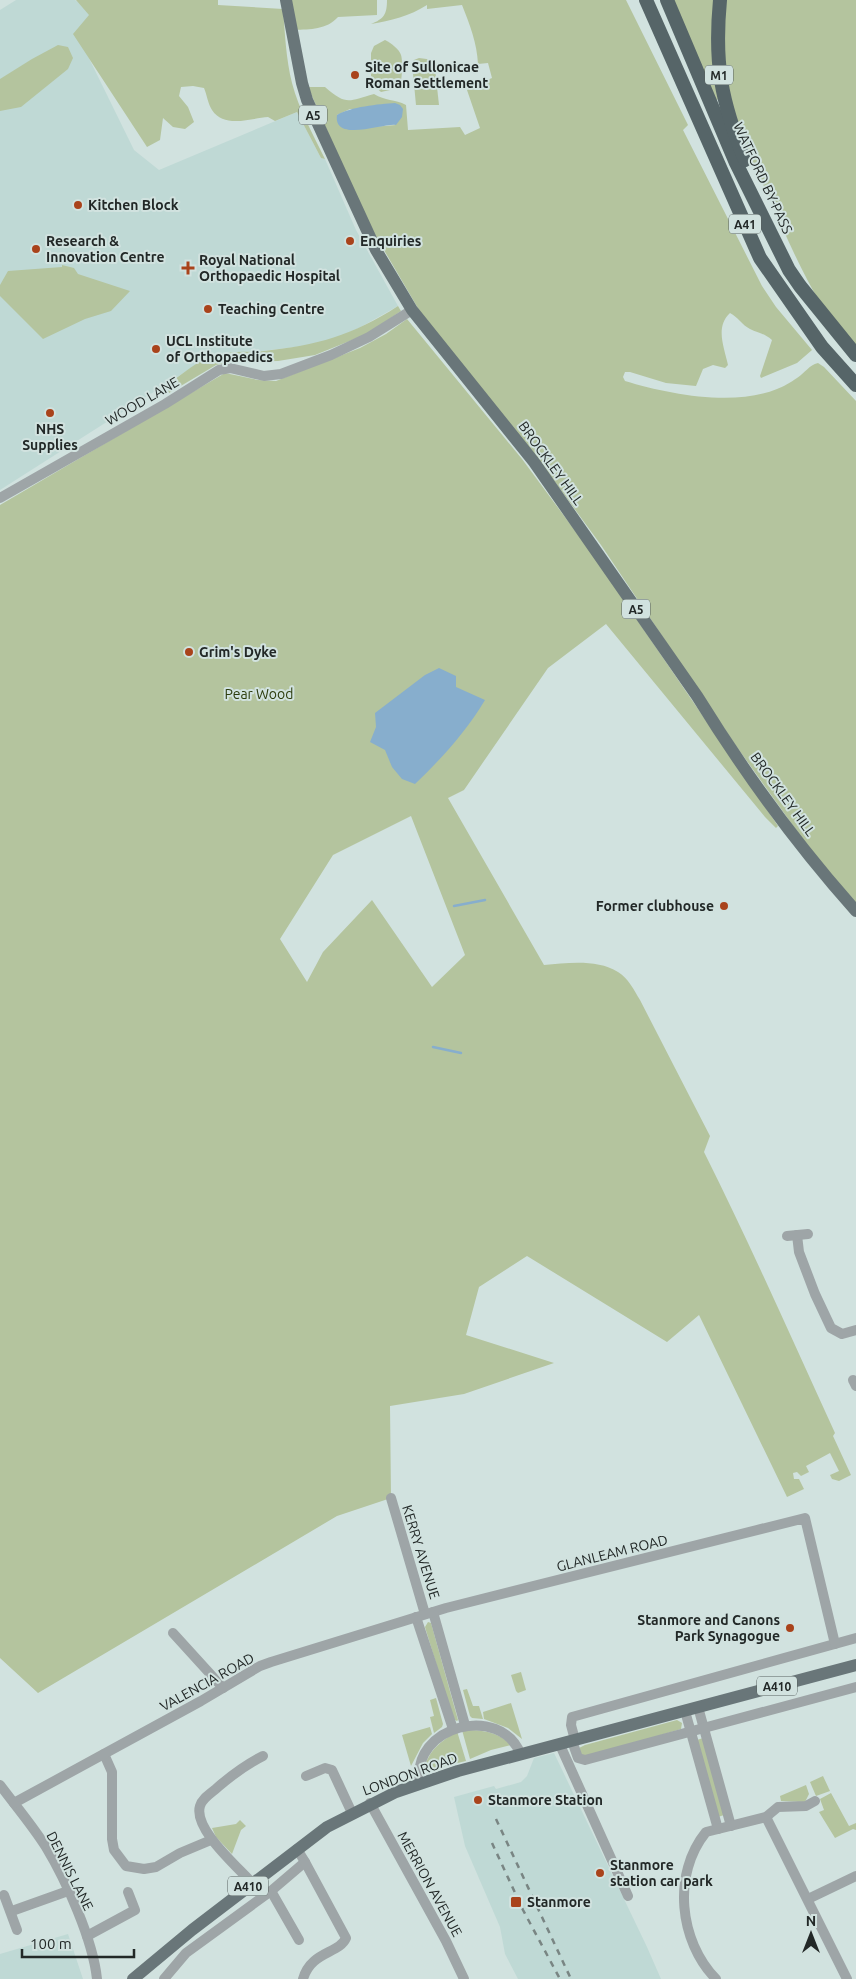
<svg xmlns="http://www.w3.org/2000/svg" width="856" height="1979" font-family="Ubuntu,sans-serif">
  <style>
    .built { fill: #bfd9d5 }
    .green { fill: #b4c49e; fill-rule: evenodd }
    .water { fill: #87aecd }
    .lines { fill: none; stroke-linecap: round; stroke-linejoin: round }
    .stream { stroke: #87aecd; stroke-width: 2.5 }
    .minor { stroke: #9ea5a7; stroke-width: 10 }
    .major { stroke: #697679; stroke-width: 12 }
    .highway { stroke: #566568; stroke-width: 14 }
    .rail { stroke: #798583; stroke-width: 2.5; stroke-dasharray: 6 6; stroke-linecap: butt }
    .poi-dot { fill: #a9431b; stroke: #d1e2df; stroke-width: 2 }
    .labels { text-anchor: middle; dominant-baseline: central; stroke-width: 4; stroke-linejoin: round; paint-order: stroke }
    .shield { fill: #d1e2df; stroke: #56605e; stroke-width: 1 }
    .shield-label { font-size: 12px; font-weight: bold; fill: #222827 }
    .poi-label { font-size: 14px; font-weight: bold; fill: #222827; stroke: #d1e2df; text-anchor: start }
    .street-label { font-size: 14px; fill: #222827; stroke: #d1e2df }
    .park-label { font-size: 14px; fill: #2c3c0c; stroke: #d1e2df }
  </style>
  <rect width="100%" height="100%" fill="#d1e2df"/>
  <!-- built -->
  <g class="built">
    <path d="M16,0H75L101,18L82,44L134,150L159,170L297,112L321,158L325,159L356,230L398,306L359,328L336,338L312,345L262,351L225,353L207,358L0,490V10Z"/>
    <path d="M554,1753L647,1947L661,1979H518L505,1954L500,1927L465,1846L454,1797L494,1786L496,1789L521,1782L527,1776L534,1758Z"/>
    <path d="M68,1934L83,1979H0V1954Z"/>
  </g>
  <!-- green -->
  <g class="green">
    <path d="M76,0H218V5L283,9C285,34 286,59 292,83C299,110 313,134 325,159L321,158L297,112L275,121L268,117C252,118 224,129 212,110C208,104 207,95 204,88L193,86L181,87L179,96L188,107L194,122L185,129L173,127L163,118L160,140L147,147L73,34L89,15Z"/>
    <path d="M290,0H377V15L338,17C326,30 311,29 294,30Z"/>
    <path d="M387,0H626L688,125L683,130L762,286L776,307L812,350L797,363L761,378L760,376L772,340C764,333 758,333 750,329C742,325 738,317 730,313C715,327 724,347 728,365L725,368L713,365L703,369L696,386L666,383L630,372H625L623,377L625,381C668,394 734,407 777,389C783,387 791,382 797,378C805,373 809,365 818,363L824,367L856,401V904L822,866L734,743L601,545L538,459L422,315L367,221L308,87H325C347,106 348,101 374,94C385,101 395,99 406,105L408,130L460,127L465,135L480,128L467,90L475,85L492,78L488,63L478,64C477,43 470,25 462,5L427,9V5C410,16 390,21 371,24C384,19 387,14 387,0ZM350,109H358L396,125L347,129L337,115Z"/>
    <path d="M673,0H715L719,99L714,101Z"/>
    <path d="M725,0H856V353C816,307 793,252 769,197C752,161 734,126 725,87C719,59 722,29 725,0Z"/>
    <path d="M385,40C391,43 399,49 401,55C403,61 402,83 399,88L381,92L371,83V53L374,46Z"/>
    <path d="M58,45L68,47L73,58L68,69L21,107L0,111V79L32,59Z"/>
    <path d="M419,58L434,60L439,105H416L412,63L414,60Z"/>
    <path d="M62,265L74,268L78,274L130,291L111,311L85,319L43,339L0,296V285L8,271L62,267Z"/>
    <path d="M398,306L401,311L367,334L315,355L278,361L229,362L216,365L169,393L165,386C179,377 192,365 207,358C225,350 245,353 264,351C317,345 352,336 398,306Z"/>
    <path d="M407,319L522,459L590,551L778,826L776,828L765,817L606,624L548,668L464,790L448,798L544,965C568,963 597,959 618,972C628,978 634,990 640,1000L710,1136L704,1152C750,1244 792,1339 835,1433L833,1436L851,1475L839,1481L832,1479L830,1475L839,1471L830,1453L806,1466L809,1472L801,1476L797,1472L793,1473L794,1479H799L804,1489L787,1497L699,1315L667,1342L527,1256L479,1287L466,1335L554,1363L464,1394L390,1406L391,1498L337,1516L38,1693L0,1658V505L225,373L258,380L276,381L360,348L386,334ZM411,816L465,955L432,987L372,900L323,952L307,982L280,939L333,855Z"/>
    <path d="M428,1622L431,1623L458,1720L457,1721L453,1719L425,1627Z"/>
    <path d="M521,1672L526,1690L518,1693L516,1691L511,1675Z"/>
    <path d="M467,1689L473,1706H479L483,1719L472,1718L470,1716L463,1690Z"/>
    <path d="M436,1698L443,1724L442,1727L434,1733L430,1717L434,1716L430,1700Z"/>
    <path d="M511,1703L522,1739L508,1728L484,1719L483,1712Z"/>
    <path d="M677,1720L682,1723L681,1729L587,1757L581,1756L579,1748L585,1745Z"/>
    <path d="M430,1727L432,1734L423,1743L411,1766L402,1735Z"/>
    <path d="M462,1730C481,1730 497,1731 511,1745L491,1750L470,1759Z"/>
    <path d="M457,1731L466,1761L425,1771L424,1769C430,1748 440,1743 457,1731Z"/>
    <path d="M703,1738L724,1815L718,1817L697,1740Z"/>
    <path d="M823,1776L830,1791L816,1796L810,1782Z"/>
    <path d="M806,1785L809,1794L805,1802L781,1801L780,1796Z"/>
    <path d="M831,1793L849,1826L856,1823V1830L853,1829L835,1838L819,1812L824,1810L820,1799Z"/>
    <path d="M240,1820L246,1826L241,1830L232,1854L216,1837L212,1828L236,1824Z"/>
  </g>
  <!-- water -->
  <g class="water">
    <path d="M395,103L400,105L403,109L402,117L396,125C384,123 333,143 337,115C350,107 379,104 395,103Z"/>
    <path d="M439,668L456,676V687L485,700C466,732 441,759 415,784L402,779L392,767L385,750L370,742L376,727L375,713L425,675Z"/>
  </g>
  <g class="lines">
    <!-- stream -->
    <g class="stream">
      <path d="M454,906L485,900"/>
      <path d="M433,1047L461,1053"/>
    </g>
    <!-- minor -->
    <g class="minor">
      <path d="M0,498L165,404L219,370L230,368L264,376L281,374L331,355L369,337L412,310"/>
      <path d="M797,1235L799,1252L815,1294L831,1328L842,1334L856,1330"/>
      <path d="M787,1236L808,1234"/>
      <path d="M853,1380L856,1386"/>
      <path d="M391,1498L425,1614"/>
      <path d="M433,1612L465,1725"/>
      <path d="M416,1617L453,1729"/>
      <path d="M173,1633L223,1688"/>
      <path d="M698,1707L731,1826"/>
      <path d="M685,1711L718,1829"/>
      <path d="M575,1740L571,1725L572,1717L856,1638"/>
      <path d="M572,1741L578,1758L585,1760L856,1687"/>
      <path d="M560,1745L628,1896"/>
      <path d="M104,1754L112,1772V1839L114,1850L126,1866L144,1869L156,1867L180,1853L211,1840"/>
      <path d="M306,1776L325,1768L332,1770L352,1813"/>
      <path d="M420,1783C410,1726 501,1702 521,1755"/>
      <path d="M0,1785C15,1805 32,1825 46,1847C66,1880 93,1940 97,1979"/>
      <path d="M14,1803L201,1701L260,1666L271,1662L446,1608L805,1518L835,1644"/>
      <path d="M370,1803L446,1941L464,1979"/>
      <path d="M766,1817L778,1807L806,1806L815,1801"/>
      <path d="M252,1883C238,1867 193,1829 200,1806C202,1798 213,1792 218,1787C232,1775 247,1764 263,1756"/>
      <path d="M271,1891L299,1940"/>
      <path d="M4,1895L17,1930"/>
      <path d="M808,1899L856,1876"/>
      <path d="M12,1911L68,1891"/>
      <path d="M87,1936L135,1910L128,1892"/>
      <path d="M164,1979L186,1953L271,1891L305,1862L297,1849"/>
      <path d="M303,1979C311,1951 339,1954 346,1938L305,1862"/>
      <path d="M716,1979C679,1941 672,1874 706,1832L766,1817L847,1979"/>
    </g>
    <!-- major -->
    <g class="major">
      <path d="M286,0L302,83L307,100L376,250L412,310L534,462L697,696C744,772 797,845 856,911"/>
      <path d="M133,1979L192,1930L327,1827L396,1792L458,1771L856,1665"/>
    </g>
    <!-- highway -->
    <g class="highway">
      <path d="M646,0L760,258L822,347L856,385"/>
      <path d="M667,0L736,163L789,270L800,286L856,355"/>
      <path d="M720,0C714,63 721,101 745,160"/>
    </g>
    <!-- rail -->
    <g class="rail">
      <path d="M496,1819L571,1979"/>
      <path d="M492,1843L523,1910L560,1979"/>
    </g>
  </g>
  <!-- markers -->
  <g class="poi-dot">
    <circle cx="355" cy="75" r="5"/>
    <circle cx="78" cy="205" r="5"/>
    <circle cx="350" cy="241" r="5"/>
    <circle cx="36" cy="249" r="5"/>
    <path d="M185.5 260.5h5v5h5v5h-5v5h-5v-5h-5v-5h5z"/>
    <circle cx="208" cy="309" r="5"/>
    <circle cx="156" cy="349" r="5"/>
    <circle cx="50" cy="413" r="5"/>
    <circle cx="189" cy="652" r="5"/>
    <circle cx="724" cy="906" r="5"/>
    <circle cx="790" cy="1628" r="5"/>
    <circle cx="478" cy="1800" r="5"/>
    <circle cx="600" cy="1873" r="5"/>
    <rect x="510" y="1896" width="12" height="12" rx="2.5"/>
  </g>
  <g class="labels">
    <!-- shield labels -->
    <g class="shield">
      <rect x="705" y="65.5" width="28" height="19" rx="4"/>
      <rect x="299" y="105.5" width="28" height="19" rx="4"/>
      <rect x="729" y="214.5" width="32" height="19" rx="4"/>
      <rect x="622" y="599.5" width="28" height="19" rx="4"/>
      <rect x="757" y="1676.5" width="40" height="19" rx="4"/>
      <rect x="228" y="1876.5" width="40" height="19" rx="4"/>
    </g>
    <g class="shield-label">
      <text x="719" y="75">M1</text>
      <text x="313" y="115">A5</text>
      <text x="745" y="224">A41</text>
      <text x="636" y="609">A5</text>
      <text x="777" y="1686">A410</text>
      <text x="248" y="1886">A410</text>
    </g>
    <!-- poi labels -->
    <g class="poi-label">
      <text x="365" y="67">Site of Sullonicae<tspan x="365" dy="16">Roman Settlement</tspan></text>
      <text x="88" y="205">Kitchen Block</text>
      <text x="46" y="241">Research &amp;<tspan x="46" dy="16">Innovation Centre</tspan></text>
      <text x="360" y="241">Enquiries</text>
      <text x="199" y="260">Royal National<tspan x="199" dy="16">Orthopaedic Hospital</tspan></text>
      <text x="218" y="309">Teaching Centre</text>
      <text x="166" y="341">UCL Institute<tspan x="166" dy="16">of Orthopaedics</tspan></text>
      <text x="50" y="429" text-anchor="middle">NHS<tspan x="50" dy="16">Supplies</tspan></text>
      <text x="199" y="652">Grim's Dyke</text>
      <text x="714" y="906" text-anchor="end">Former clubhouse</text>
      <text x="780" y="1620" text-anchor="end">Stanmore and Canons<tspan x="780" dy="16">Park Synagogue</tspan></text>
      <text x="488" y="1800">Stanmore Station</text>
      <text x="610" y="1865">Stanmore<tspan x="610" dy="16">station car park</tspan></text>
      <text x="527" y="1902">Stanmore</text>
    </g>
    <!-- street labels -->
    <g class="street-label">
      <text transform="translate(763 178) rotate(65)">WATFORD BY-PASS</text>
      <text transform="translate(142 401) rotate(-30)">WOOD LANE</text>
      <text transform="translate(551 463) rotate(54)">BROCKLEY HILL</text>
      <text transform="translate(783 794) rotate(54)">BROCKLEY HILL</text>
      <text transform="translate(421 1552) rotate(73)">KERRY AVENUE</text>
      <text transform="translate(612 1553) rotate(-14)">GLANLEAM ROAD</text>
      <text transform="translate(207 1682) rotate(-29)">VALENCIA ROAD</text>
      <text transform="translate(410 1774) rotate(-20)">LONDON ROAD</text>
      <text transform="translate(70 1871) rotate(63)">DENNIS LANE</text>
      <text transform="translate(430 1884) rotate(61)">MERRION AVENUE</text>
    </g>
    <!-- park labels -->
    <g class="park-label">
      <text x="259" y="694">Pear Wood</text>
    </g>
  </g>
  <!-- north arrow -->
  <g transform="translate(811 1934)" stroke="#d1e2df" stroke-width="4" paint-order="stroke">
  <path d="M0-4L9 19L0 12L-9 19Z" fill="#222827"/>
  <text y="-8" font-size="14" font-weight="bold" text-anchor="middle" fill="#222827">N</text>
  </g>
  <!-- scale -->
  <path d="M22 1949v8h112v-8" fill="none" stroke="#222827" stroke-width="2.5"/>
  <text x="30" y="1949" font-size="15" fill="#222827" stroke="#d1e2df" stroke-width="4" paint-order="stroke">100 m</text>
</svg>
